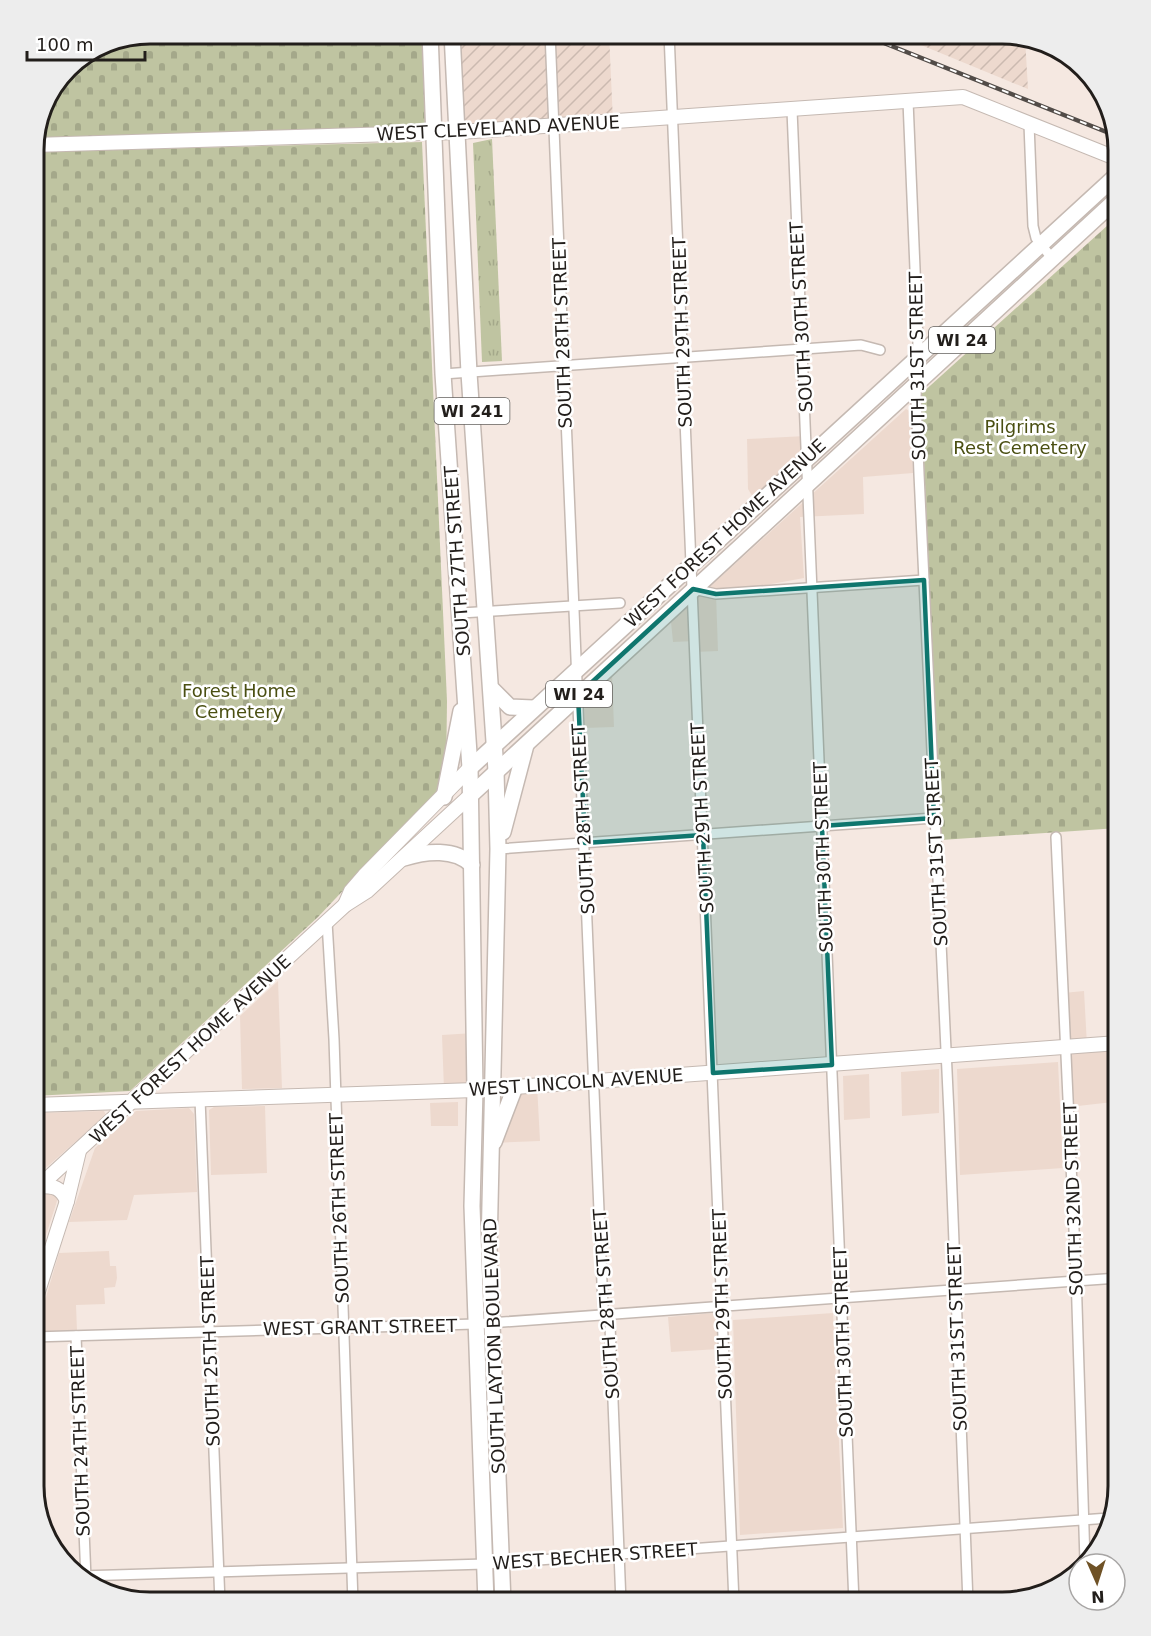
<svg xmlns="http://www.w3.org/2000/svg" width="1151" height="1636" font-family="'DejaVu Sans',sans-serif">
  <style>
    .built { fill: #edd9ce }
    .industrial { fill: url(#industrial-furrows) }
    .grass { fill: url(#grass-tufts) }
    .cemetery { fill: url(#cemetery-stones) }
    .lines { fill: none; stroke-linecap: round; stroke-linejoin: round }
    .street-casing { stroke: #c5b9b2; stroke-width: 12 }
    .secondary-casing { stroke: #c5b9b2; stroke-width: 16 }
    .primary-casing { stroke: #c5b9b2; stroke-width: 18 }
    .street { stroke: #fff; stroke-width: 9 }
    .secondary { stroke: #fff; stroke-width: 14 }
    .primary { stroke: #fff; stroke-width: 15 }
    .rail-casing { stroke: #524c48; stroke-width: 4.5 }
    .rail { stroke: #fff; stroke-width: 2; stroke-dasharray: 7; stroke-linecap: butt }
    .marked { fill: #0f766e; fill-opacity: 0.2; stroke: #0f766e; stroke-width: 4.5; stroke-linejoin: round }
    .labels { text-anchor: middle; dominant-baseline: central; stroke-width: 5; stroke-linejoin: round; paint-order: stroke }
    .shield { fill: #fff; stroke: #64625f; stroke-width: 1.5 }
    .shield-label { font-size: 16px; font-weight: bold; fill: #221e1b }
    .street-label { font-size: 18px; fill: #221e1b; stroke: #fff }
    .park-label { font-size: 18px; fill: #4a4f12; stroke: #fff }
    .rim { fill: none; stroke: #221e1b; stroke-width: 3 }
  </style>
  <defs>
    <pattern id="industrial-furrows" width="10" height="10" patternUnits="userSpaceOnUse" patternTransform="scale(1.5)"><rect width="10" height="10" fill="#edd9ce"/><path d="M-1 1l2-2M0 10L10 0M9 11l2-2" fill="none" stroke="#cbbab0"/></pattern>
    <pattern id="grass-tufts" width="24" height="20" patternUnits="userSpaceOnUse" patternTransform="scale(1.5)"><rect width="24" height="20" fill="#bfc4a1"/><path d="M3 7l-1-3M5 7V3M7 7l1-3M15 17l-1-3M17 17v-4M19 17l1-3" fill="none" stroke="#a4a88a"/></pattern>
    <pattern id="cemetery-stones" width="16" height="16" patternUnits="userSpaceOnUse" patternTransform="scale(1.5)"><rect width="16" height="16" fill="#bfc4a1"/><path d="M2 7V4a2 2 0 0 1 4 0v3zM10 15v-3a2 2 0 0 1 4 0v3z" fill="#a4a88a"/></pattern>
  </defs>
  <rect width="100%" height="100%" fill="#f5e8e1"/>
  <!-- built -->
  <g class="built">
    <path d="M906,409L911,412L913,473L863,477L864,514L800,517L804,578L716,594L718,651L695,652V641L673,642L671,622Z"/>
    <path d="M806,436L807,457L757,504L748,489L747,439Z"/>
    <path d="M612,674L614,727L585,728L584,700Z"/>
    <path d="M278,981L282,1088L242,1089L240,1016Z"/>
    <path d="M1084,991L1087,1045L1108,1044L1113,1102L1069,1107L1063,993Z"/>
    <path d="M474,1033L475,1090H444L442,1035Z"/>
    <path d="M1058,1062L1063,1168L960,1175L957,1069Z"/>
    <path d="M939,1069V1113L902,1116L901,1072Z"/>
    <path d="M869,1074L870,1118L844,1120L843,1076Z"/>
    <path d="M537,1085L540,1141L493,1143L515,1087Z"/>
    <path d="M458,1102V1126H431L430,1103Z"/>
    <path d="M265,1106L267,1173L211,1175L209,1110L214,1107Z"/>
    <path d="M189,1108L194,1114L197,1192L134,1195L127,1220L69,1222L95,1148L136,1111Z"/>
    <path d="M104,1111L106,1115L33,1179V1113Z"/>
    <path d="M48,1190H53L58,1198L34,1272L33,1203Z"/>
    <path d="M109,1251L110,1266H116L117,1278L115,1287L104,1288L105,1304L76,1305L77,1331H36L59,1253Z"/>
    <path d="M713,1313L717,1318L718,1349L671,1352L668,1317Z"/>
    <path d="M833,1313L843,1528L740,1535L733,1320Z"/>
  </g>
  <!-- industrial -->
  <g class="industrial">
    <path d="M452,33H609L613,122L459,132Z"/>
    <path d="M892,33H1008L1025,38L1028,89Z"/>
  </g>
  <!-- grass -->
  <path class="grass" d="M492,139L502,361L482,362L473,143Z"/>
  <!-- cemetery -->
  <g class="cemetery">
    <path d="M150,33H422L425,124L423,127L34,139L45,98L73,62L105,42Z"/>
    <path d="M422,142L447,701L446,779L441,787L318,917L130,1091L33,1096V152Z"/>
    <path d="M1118,216V828L941,840L921,394Z"/>
  </g>
  <g class="lines">
    <!-- street casing -->
    <g class="street-casing">
      <g id="street">
        <path d="M550,33L603,1307L610,1325L621,1603"/>
        <path d="M669,33L734,1603"/>
        <path d="M908,101L918,341L916,398L919,474L949,1114L968,1603"/>
        <path d="M792,110L854,1603"/>
        <path d="M1029,124L1033,226L1036,238L1051,257"/>
        <path d="M443,374L861,345L880,350"/>
        <path d="M693,589L716,594L924,580"/>
        <path d="M461,613L620,603"/>
        <path d="M1056,837L1076,1273L1085,1562"/>
        <path d="M498,849L934,818"/>
        <path d="M327,922L334,1039L353,1603"/>
        <path d="M200,1099L220,1603"/>
        <path d="M76,1336L86,1579"/>
        <path d="M33,1337L475,1324L1118,1278"/>
        <path d="M80,1576L485,1564L1109,1518"/>
      </g>
    </g>
    <!-- secondary casing -->
    <g class="secondary-casing">
      <g id="secondary">
        <path d="M33,145L459,132L963,97L1118,159"/>
        <path d="M345,905L351,891L364,876L470,768"/>
        <path d="M33,1105L475,1090L1118,1043"/>
        <path d="M40,1186C53,1186 61,1187 67,1201"/>
        <path d="M33,1192L345,905L367,891L471,795"/>
        <path d="M33,1307L67,1201L79,1151"/>
      </g>
    </g>
    <!-- primary casing -->
    <g class="primary-casing">
      <g id="primary">
        <path d="M430,33L443,374L470,768L475,1090L472,1206L486,1603"/>
        <path d="M452,33L469,373L496,771L498,849L489,1249L503,1603"/>
        <path d="M493,690L510,707L533,708"/>
        <path d="M470,768L1118,174"/>
        <path d="M471,795L1118,198"/>
        <path d="M444,797L461,711"/>
        <path d="M503,832L526,745"/>
        <path d="M404,858C426,851 455,848 472,865"/>
        <path d="M494,1142L515,1087"/>
      </g>
    </g>
    <!-- street -->
    <use href="#street" class="street"/>
    <!-- secondary -->
    <use href="#secondary" class="secondary"/>
    <!-- primary -->
    <use href="#primary" class="primary"/>
    <!-- rail casing -->
    <g class="rail-casing">
      <path id="rail" d="M859,33L1114,135"/>
    </g>
    <!-- rail -->
    <use href="#rail" class="rail"/>
  </g>
  <!-- marked area -->
  <path class="marked" d="M924,580L934,818L822,826L832,1065L713,1073L703,835L585,843L578,695L693,589L716,594Z"/>
  <g class="labels">
    <!-- shield labels -->
    <g class="shield">
      <rect x="929" y="327" width="66" height="26" rx="4.5"/>
      <rect x="434.5" y="398" width="75" height="26" rx="4.5"/>
      <rect x="546" y="681" width="66" height="26" rx="4.5"/>
    </g>
    <g class="shield-label">
      <text x="962" y="340">WI 24</text>
      <text x="472" y="411">WI 241</text>
      <text x="579" y="694">WI 24</text>
    </g>
    <!-- street labels -->
    <g class="street-label">
      <text transform="translate(498 128) rotate(-3)">WEST CLEVELAND AVENUE</text>
      <text transform="translate(801 317) rotate(-93)">SOUTH 30TH STREET</text>
      <text transform="translate(682 332) rotate(-92)">SOUTH 29TH STREET</text>
      <text transform="translate(562 333) rotate(-92)">SOUTH 28TH STREET</text>
      <text transform="translate(917 366) rotate(-91)">SOUTH 31ST STREET</text>
      <text transform="translate(725 533) rotate(-43)">WEST FOREST HOME AVENUE</text>
      <text transform="translate(457 561) rotate(-94)">SOUTH 27TH STREET</text>
      <text transform="translate(702 818) rotate(-93)">SOUTH 29TH STREET</text>
      <text transform="translate(583 819) rotate(-93)">SOUTH 28TH STREET</text>
      <text transform="translate(936 852) rotate(-93)">SOUTH 31ST STREET</text>
      <text transform="translate(823 857) rotate(-92)">SOUTH 30TH STREET</text>
      <text transform="translate(190 1049) rotate(-43)">WEST FOREST HOME AVENUE</text>
      <text transform="translate(576 1082) rotate(-4)">WEST LINCOLN AVENUE</text>
      <text transform="translate(1073 1199) rotate(-92)">SOUTH 32ND STREET</text>
      <text transform="translate(339 1208) rotate(-92)">SOUTH 26TH STREET</text>
      <text transform="translate(606 1304) rotate(-94)">SOUTH 28TH STREET</text>
      <text transform="translate(722 1304) rotate(-92)">SOUTH 29TH STREET</text>
      <text transform="translate(360 1327) rotate(-1)">WEST GRANT STREET</text>
      <text transform="translate(957 1337) rotate(-92)">SOUTH 31ST STREET</text>
      <text transform="translate(843 1342) rotate(-92)">SOUTH 30TH STREET</text>
      <text transform="translate(494 1346) rotate(-92)">SOUTH LAYTON BOULEVARD</text>
      <text transform="translate(210 1351) rotate(-92)">SOUTH 25TH STREET</text>
      <text transform="translate(80 1441) rotate(-92)">SOUTH 24TH STREET</text>
      <text transform="translate(595 1556) rotate(-4)">WEST BECHER STREET</text>
    </g>
    <!-- park labels -->
    <g class="park-label">
      <text x="1020" y="426">Pilgrims<tspan x="1020" dy="21">Rest Cemetery</tspan></text>
      <text x="239" y="690">Forest Home<tspan x="239" dy="21">Cemetery</tspan></text>
    </g>
  </g>
  <!-- crop -->
  <path d="M0 0H1151V1636H0ZM150 44H1002A106 106 0 0 1 1108 150V1486A106 106 0 0 1 1002 1592H150A106 106 0 0 1 44 1486V150A106 106 0 0 1 150 44Z" fill="#ededed" fill-rule="evenodd"/>
  <path class="rim" d="M150 44H1002A106 106 0 0 1 1108 150V1486A106 106 0 0 1 1002 1592H150A106 106 0 0 1 44 1486V150A106 106 0 0 1 150 44Z"/>
  <!-- north arrow -->
  <g transform="translate(1097 1582) rotate(177)"><circle r="28" fill="#ffffff" stroke="#a7a5a4" stroke-width="1.5"/>
  <path d="M0-4.5L10 22L0 15L-10 22Z" fill="#6f5226"/>
  <text y="-9" font-size="16" font-weight="bold" text-anchor="middle" fill="#221e1b">N</text>
  </g>
  <!-- scale -->
  <path d="M27 51v9h118v-9" fill="none" stroke="#221e1b" stroke-width="3"/>
  <text x="36" y="51" font-size="18" fill="#221e1b" stroke="#ffffff" stroke-width="4.5" paint-order="stroke">100 m</text>
</svg>
